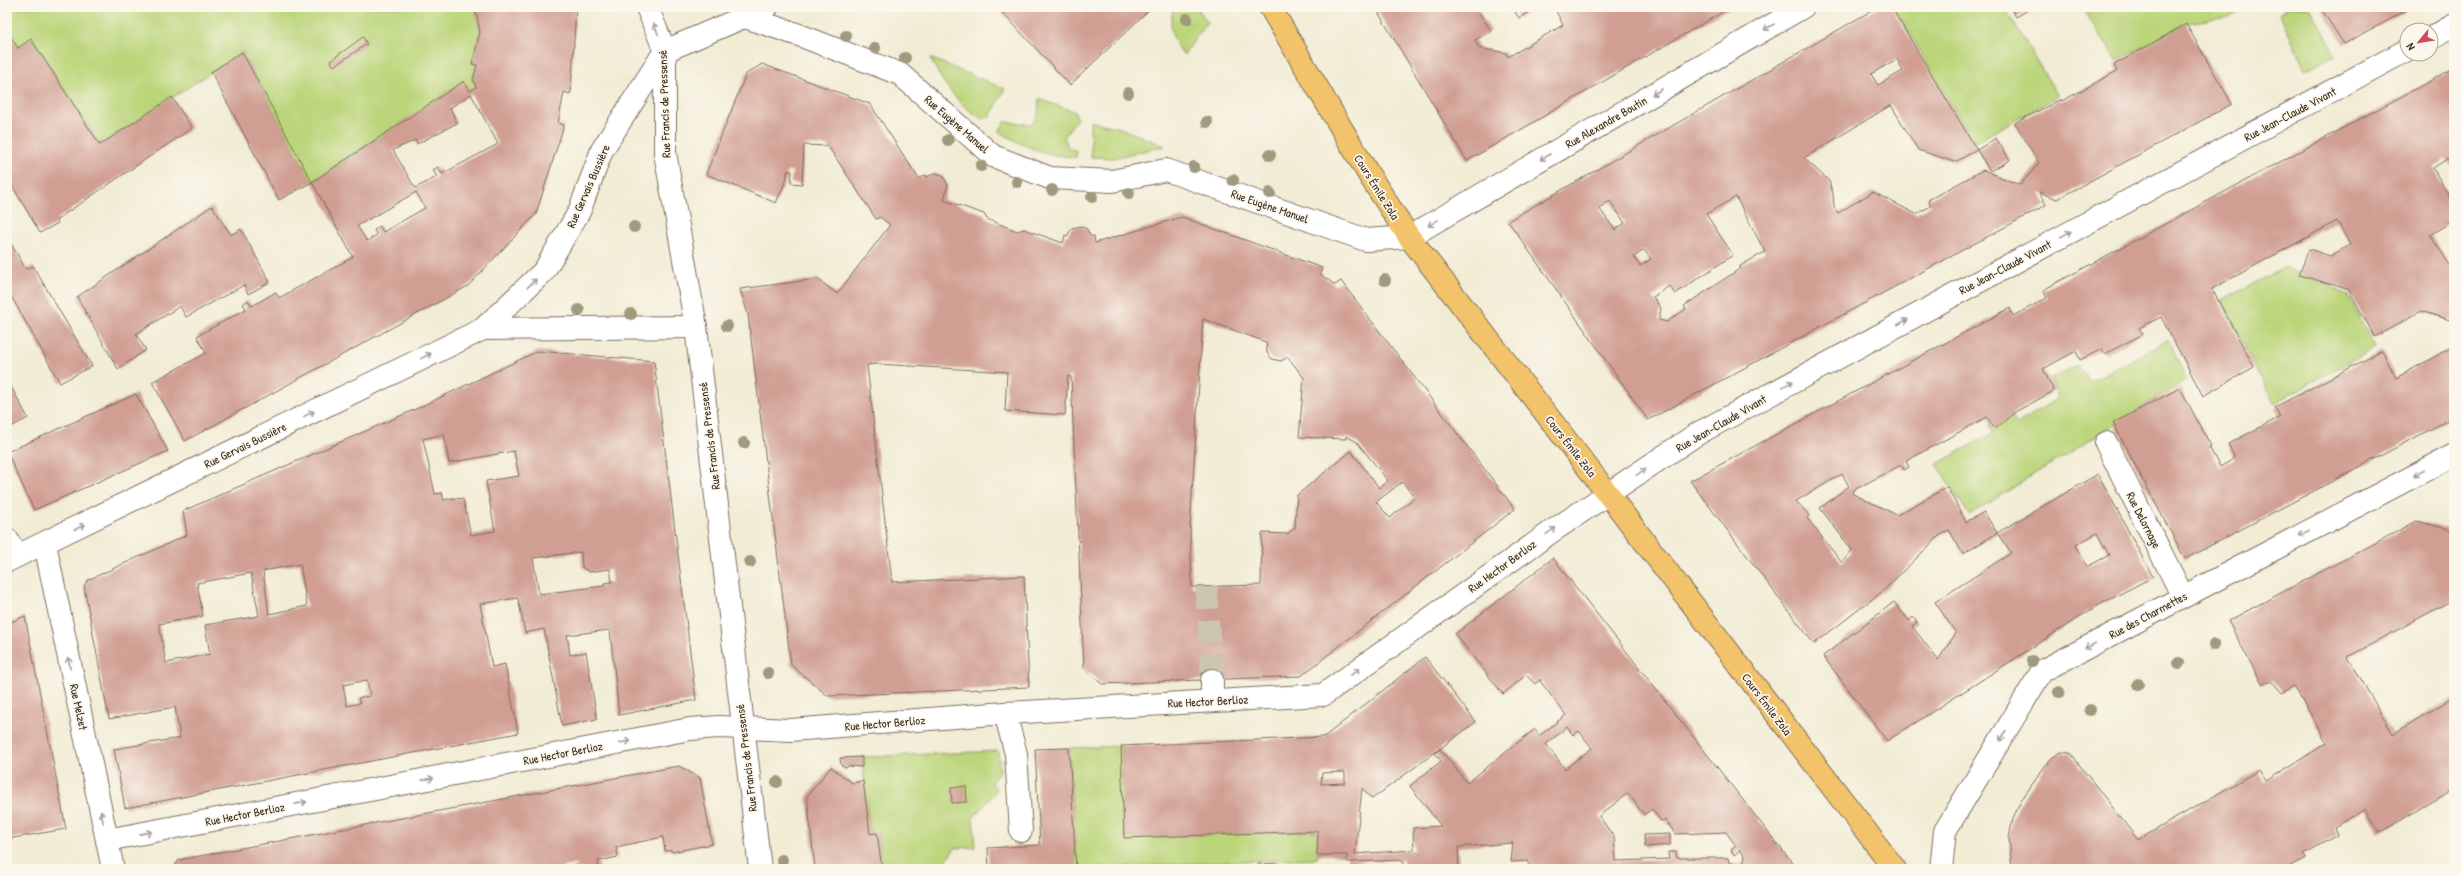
<svg xmlns="http://www.w3.org/2000/svg" width="2461" height="876" font-family="'Patrick Hand',sans-serif">
  <style>
    .green { fill: #bbd57a; stroke: #7b804c }
    .building { fill: #d09e92; fill-rule: evenodd }
    .lines { fill: none; stroke-linecap: round; stroke-linejoin: round }
    .minor-tunnel { stroke: #cdc5b0; stroke-width: 22; stroke-dasharray: 22 11; stroke-linecap: butt }
    .minor-casing { stroke: #7b6e5e; stroke-width: 24 }
    .major-casing { stroke: #7b6e5e; stroke-width: 24 }
    .minor { stroke: #fff; stroke-width: 22 }
    .major { stroke: #f2c36a; stroke-width: 22 }
    .tree { fill: #9f997d }
    .oneway { stroke: #a79f9a }
    .labels { text-anchor: middle; dominant-baseline: central; stroke-width: 3.5; stroke-linejoin: round; paint-order: stroke }
    .street-label { font-size: 12px; fill: #3b2a1e; stroke: #fbf7ec }
  </style>
  <rect width="100%" height="100%" fill="#fbf7ec"/>
  <filter id="ink" filterUnits="userSpaceOnUse"><feTurbulence type="fractalNoise" baseFrequency=".025" numOctaves="2"/><feDisplacementMap in="SourceGraphic" scale="8" xChannelSelector="R" yChannelSelector="G"/><feConvolveMatrix kernelMatrix="1 2 1 2 8 2 1 2 1" color-interpolation-filters="sRGB"/></filter>
  <filter id="wash" filterUnits="userSpaceOnUse"><feTurbulence type="fractalNoise" baseFrequency=".012" numOctaves="4" result="noise"/><feDisplacementMap in="SourceGraphic" scale="16" xChannelSelector="R" yChannelSelector="G"/><feGaussianBlur stdDeviation="0.9" result="paint"/><feColorMatrix in="noise" values="0 0 0 0 0 0 0 0 0 0 0 0 0 0 0 0 0 1.4 0 .05"/><feComposite in="paint" operator="in"/></filter>
  <g filter="url(#wash)">
    <rect width="100%" height="100%" fill="#f2ecd5"/>
    <!-- green -->
    <g class="green">
      <path d="M12,7H475L480,32L472,64L477,65L473,80L476,87L470,91L464,81L312,182L242,52L100,145L32,39L18,48L7,31V10Z"/>
      <path d="M1174,7H1197L1207,22L1184,55C1171,40 1168,26 1174,7Z"/>
      <path d="M1894,7H2004L2058,96L1974,143Z"/>
      <path d="M2082,7H2247L2228,17L2187,23L2117,61Z"/>
      <path d="M2289,7H2310L2335,55L2305,70L2280,14Z"/>
      <path d="M930,58L1005,89L990,117L982,119C956,103 944,85 930,58Z"/>
      <path d="M1039,99L1075,112L1077,119L1064,136L1068,148L1077,151L1076,157C1046,156 1024,147 999,131L1005,122L1032,124L1038,115Z"/>
      <path d="M1090,121L1120,128L1165,146L1113,158L1091,157Z"/>
      <path d="M2286,267L2348,295L2375,348L2274,403L2221,300Z"/>
      <path d="M2168,340L2187,380L1969,515L1937,464L1993,433L1990,424L2011,415L2017,424L2058,398L2050,379L2078,365L2089,382Z"/>
      <path d="M1121,746L1124,838L1318,831L1317,858L1076,869L1069,748Z"/>
      <path d="M998,751L1000,771L991,782L997,790L973,818L976,847L955,848L940,869H882L878,833L870,834L862,757Z"/>
    </g>
    <g id="blocks">
      <!-- building -->
      <g class="building">
        <path d="M475,7H576L571,92L570,94L564,92L558,123L564,125L536,214L468,286L185,441L152,382L206,353L197,336L246,309L243,304L248,300L252,306L276,292L279,298L353,257L312,182L279,200L211,72L242,52L312,182L464,81L470,91L476,87L473,80L477,65L472,64L480,32ZM471,94L498,144L442,174L438,167L433,170L437,177L415,188L393,150L416,140L417,144L457,123L450,108ZM416,192L425,208L383,232L380,226L374,230L377,235L367,241L357,226Z"/>
        <path d="M997,7H1152L1070,85Z"/>
        <path d="M1375,7H1481L1477,9L1491,31L1475,40L1479,48L1506,53L1508,57L1563,25L1554,7H1731L1467,161Z"/>
        <path d="M1512,7H1538L1519,18Z"/>
        <path d="M1878,7H1891L1977,150L1996,138L2010,160L1990,171L1977,150L1955,162L1918,150L1891,105L1804,158L1829,181L1833,194L1834,207L1838,213L1873,192L1916,214L1931,206L1928,200L1983,170L2020,185L2039,163L2015,123L2061,99L2062,101L2117,71L2114,65L2186,24L2232,104L2057,199L2039,192L2046,205L1648,420L1508,221ZM1897,59L1903,71L1878,85L1871,74ZM1736,197L1765,252L1740,266L1741,268L1684,306L1686,309L1667,322L1659,320L1661,308L1653,297L1669,286L1675,294L1733,255L1706,214ZM1610,201L1625,223L1615,230L1599,208ZM1644,250L1651,259L1640,266L1634,257Z"/>
        <path d="M2010,7H2033L2016,17Z"/>
        <path d="M2320,7H2413L2344,44Z"/>
        <path d="M7,31L18,48L31,39L100,145L172,97L192,128L56,220L58,223L40,233L7,177Z"/>
        <path d="M363,37L367,44L334,66L330,61Z"/>
        <path d="M762,64L870,104L919,179L925,175L927,177L935,173L942,175L948,185L944,200L984,214L987,219L1017,231L1024,229L1063,243L1065,235L1067,236L1072,228L1081,226L1087,229L1090,236H1094L1095,243L1182,217L1322,268L1320,274L1335,285L1341,281L1515,509L1301,676L1102,684L1084,668L1071,377L1068,376L1065,415L1005,411L1007,372L878,364L867,365L892,582L1024,576L1029,687L828,696L791,665L751,339L748,314L740,289L818,279L837,294L890,225L880,217L876,219L828,146L804,145L802,184L791,183L792,171H787V178L776,203L706,174L746,74ZM1203,319L1266,342L1267,353L1272,359L1281,361L1288,357L1304,378L1299,437L1346,439V436L1357,442L1388,481L1379,488L1351,451L1297,495L1295,528L1287,534L1262,533L1261,585L1192,587L1190,527ZM1402,482L1415,497L1390,518L1376,502Z"/>
        <path d="M2454,68V169L2447,159L2433,168L2454,205V220L2430,235L2454,271V317L2450,320L2421,311L2375,337L2348,289L2299,275L2309,249L2330,256L2350,245L2337,221L2212,289L2254,367L2203,396L2161,317L2139,328L2143,334L2105,354L2102,349L2080,360L2076,351L2043,369L2054,391L2015,412L1995,429L1987,417L1906,461L1909,467L1904,470L1901,465L1852,491L1853,494L1897,515L1947,487L1966,522L1984,512L1997,533L2098,474L2153,577L2095,607L1887,741L1823,656L1894,602L1909,621L1913,617L1917,622L1912,626L1938,660L1956,633L1935,602L2011,553L1997,533L1963,554L1949,530L1939,536L1884,590L1814,644L1690,481L2010,308L2013,316L2047,298L2043,290ZM1842,474L1849,486L1820,508L1852,550L1842,563L1807,518L1810,516L1796,501ZM2097,533L2109,555L2087,567L2076,545Z"/>
        <path d="M212,206L231,235L241,229L270,282L248,294L244,285L186,317L180,306L136,334L146,350L118,369L77,297Z"/>
        <path d="M7,237L26,269L33,266L92,366L60,383L7,289Z"/>
        <path d="M2454,346V417L2185,559L2113,423L2180,388L2211,446L2209,447L2220,467L2235,458L2228,444L2280,417L2275,407L2382,351L2396,378Z"/>
        <path d="M538,351L654,361L696,700L619,715L610,630L567,635L570,655L586,652L597,719L562,726L544,629L525,633L518,598L480,604L492,667L505,664L518,733L125,808L114,749L180,738L175,707L109,719L84,586L88,580L187,535L183,511L416,409ZM444,434L449,463L514,451L519,476L486,481L495,531L471,535L463,499L453,498L444,500L442,493L435,494L423,439ZM581,552L582,567L589,572L610,569L612,582L604,583V586L539,594L533,558ZM300,564L307,606L269,614L263,571ZM251,573L259,616L205,625L210,654L166,663L159,624L203,616L197,583ZM367,680L370,696L358,698L360,703L347,706L343,685Z"/>
        <path d="M7,379L28,418L7,429Z"/>
        <path d="M136,394L168,451L34,510L7,452Z"/>
        <path d="M2417,521L2452,530L2454,534V599L2348,657L2393,734L2454,697V789L2379,833L2365,809L2334,827L2337,835L2304,854L2306,858L2287,869H2012L2009,838L2013,818L2022,799L2050,759L2061,752L2070,753L2138,840L2259,770L2266,781L2327,743L2294,686L2282,693L2271,680L2262,684L2228,621Z"/>
        <path d="M1553,558L1797,869H1523L1529,867L1528,861L1511,862L1513,843L1458,847L1459,869H1403V860L1347,862V855H1317L1318,831L1124,838L1121,746L1324,737L1425,657L1476,722L1372,799L1362,788L1355,854L1414,850L1413,828L1441,826L1410,786L1441,761L1435,753L1440,749L1467,783L1535,729L1539,736L1566,715L1540,681L1541,679L1535,684L1526,675L1503,694L1455,634ZM1567,727L1573,735L1579,731L1592,748L1565,769L1546,744ZM1345,772V783L1321,784L1322,773ZM1628,793L1644,815L1652,809L1661,821L1665,820L1676,834L1726,832L1736,846L1731,850L1734,855L1740,850L1745,857L1743,864L1729,863L1728,858H1677L1676,852H1668L1669,859L1616,861L1614,837L1599,816Z"/>
        <path d="M25,616L66,829L7,839V624Z"/>
        <path d="M1069,748L1076,869H989L988,848L1040,845L1035,749Z"/>
        <path d="M862,757V767L848,766L846,768L841,765L840,758Z"/>
        <path d="M679,766L700,778L712,844L672,852L671,850L665,851L663,837L616,847L618,857L598,861L599,869H577V864L557,869H513V867L502,869H173L179,860L194,857Z"/>
        <path d="M831,767L852,783L863,781L870,834L877,833L882,869H815L807,796Z"/>
        <path d="M966,786L967,802L952,803L951,788Z"/>
        <path d="M1670,834V845L1645,847L1644,835Z"/>
        <path d="M1278,863V869H1258V864Z"/>
      </g>
    </g>
  </g>
  <g filter="url(#ink)">
    <use href="#blocks" fill-opacity="0" stroke="#7b6e5e" stroke-width="1"/>
    <g class="lines">
      <!-- minor-tunnel -->
      <path class="minor-tunnel" d="M1206,587L1212,680"/>
      <!-- minor casing -->
      <g class="minor-casing">
        <g id="minor">
          <path d="M647,7L665,51V153L696,327L760,869"/>
          <path d="M745,17L799,35L900,74L993,156L1050,178L1112,181L1166,170L1366,240L1409,237L1803,7"/>
          <path d="M2431,38L2454,25"/>
          <path d="M665,51L767,7"/>
          <path d="M483,329L696,327"/>
          <path d="M2106,443L2183,597"/>
          <path d="M7,539L17,556"/>
          <path d="M45,544L113,869"/>
          <path d="M7,561L483,329L544,271L579,212L602,150L665,51"/>
          <path d="M1212,680V701"/>
          <path d="M1005,713L1016,754L1021,831"/>
          <path d="M107,840L690,729L719,727L791,730L1005,713L1323,695L1551,532L1697,434L2407,50"/>
          <path d="M1941,869L1945,831L2042,671L2454,455"/>
        </g>
      </g>
      <!-- major casing -->
      <g class="major-casing">
        <path id="major" d="M1270,7L1369,175L1409,237L1608,494L1895,869"/>
      </g>
      <!-- minor -->
      <use href="#minor" class="minor"/>
      <!-- major -->
      <use href="#major" class="major"/>
    </g>
    <!-- trees -->
    <g class="tree">
      <circle cx="1187" cy="19" r="6"/>
      <circle cx="846" cy="36" r="6"/>
      <circle cx="875" cy="48" r="6"/>
      <circle cx="905" cy="58" r="6"/>
      <circle cx="1128" cy="93" r="6"/>
      <circle cx="1207" cy="122" r="6"/>
      <circle cx="948" cy="140" r="6"/>
      <circle cx="1270" cy="155" r="6"/>
      <circle cx="981" cy="166" r="6"/>
      <circle cx="1194" cy="167" r="6"/>
      <circle cx="1233" cy="180" r="6"/>
      <circle cx="1017" cy="182" r="6"/>
      <circle cx="1052" cy="190" r="6"/>
      <circle cx="1129" cy="193" r="6"/>
      <circle cx="1270" cy="193" r="6"/>
      <circle cx="1092" cy="197" r="6"/>
      <circle cx="634" cy="227" r="6"/>
      <circle cx="1385" cy="280" r="6"/>
      <circle cx="579" cy="310" r="6"/>
      <circle cx="631" cy="314" r="6"/>
      <circle cx="727" cy="326" r="6"/>
      <circle cx="744" cy="443" r="6"/>
      <circle cx="750" cy="562" r="6"/>
      <circle cx="2214" cy="645" r="6"/>
      <circle cx="2032" cy="661" r="6"/>
      <circle cx="2179" cy="663" r="6"/>
      <circle cx="768" cy="673" r="6"/>
      <circle cx="2138" cy="684" r="6"/>
      <circle cx="2059" cy="692" r="6"/>
      <circle cx="2090" cy="710" r="6"/>
      <circle cx="777" cy="782" r="6"/>
      <circle cx="782" cy="860" r="6"/>
    </g>
    <!-- one-way arrows -->
    <defs><path id="oneway-shaft" d="M-6 0H5M1.5-3L5.5 0L1.5 3" fill="none" stroke-width="1.6" stroke-linecap="round" stroke-linejoin="round"/></defs>
    <g class="oneway">
      <use href="#oneway-shaft" transform="translate(1769 27) rotate(150)"/>
      <use href="#oneway-shaft" transform="translate(656 29) rotate(-112)"/>
      <use href="#oneway-shaft" transform="translate(1657 92) rotate(150)"/>
      <use href="#oneway-shaft" transform="translate(1545 157) rotate(150)"/>
      <use href="#oneway-shaft" transform="translate(1433 223) rotate(149)"/>
      <use href="#oneway-shaft" transform="translate(2066 234) rotate(-28)"/>
      <use href="#oneway-shaft" transform="translate(532 283) rotate(-43)"/>
      <use href="#oneway-shaft" transform="translate(1903 322) rotate(-28)"/>
      <use href="#oneway-shaft" transform="translate(426 356) rotate(-26)"/>
      <use href="#oneway-shaft" transform="translate(1788 384) rotate(-29)"/>
      <use href="#oneway-shaft" transform="translate(309 414) rotate(-26)"/>
      <use href="#oneway-shaft" transform="translate(1641 472) rotate(-34)"/>
      <use href="#oneway-shaft" transform="translate(2419 473) rotate(152)"/>
      <use href="#oneway-shaft" transform="translate(80 527) rotate(-26)"/>
      <use href="#oneway-shaft" transform="translate(1551 531) rotate(-35)"/>
      <use href="#oneway-shaft" transform="translate(2304 533) rotate(152)"/>
      <use href="#oneway-shaft" transform="translate(2090 646) rotate(152)"/>
      <use href="#oneway-shaft" transform="translate(69 663) rotate(-102)"/>
      <use href="#oneway-shaft" transform="translate(1355 672) rotate(-36)"/>
      <use href="#oneway-shaft" transform="translate(2003 736) rotate(121)"/>
      <use href="#oneway-shaft" transform="translate(625 742) rotate(-11)"/>
      <use href="#oneway-shaft" transform="translate(428 779) rotate(-11)"/>
      <use href="#oneway-shaft" transform="translate(301 803) rotate(-11)"/>
      <use href="#oneway-shaft" transform="translate(102 817) rotate(-102)"/>
      <use href="#oneway-shaft" transform="translate(146 833) rotate(-11)"/>
    </g>
  </g>
  <g class="labels">
    <!-- street labels -->
    <g class="street-label">
      <text transform="translate(664 104) rotate(-92)">Rue Francis de Pressensé</text>
      <text transform="translate(2290 114) rotate(-28)">Rue Jean-Claude Vivant</text>
      <text transform="translate(1606 122) rotate(-30)">Rue Alexandre Boutin</text>
      <text transform="translate(957 124) rotate(41)">Rue Eugène Manuel</text>
      <text transform="translate(588 186) rotate(-66)">Rue Gervais Bussière</text>
      <text transform="translate(1377 187) rotate(58)">Cours Émile Zola</text>
      <text transform="translate(1270 206) rotate(19)">Rue Eugène Manuel</text>
      <text transform="translate(2005 267) rotate(-28)">Rue Jean-Claude Vivant</text>
      <text transform="translate(1721 423) rotate(-30)">Rue Jean-Claude Vivant</text>
      <text transform="translate(709 436) rotate(-97)">Rue Francis de Pressensé</text>
      <text transform="translate(245 445) rotate(-26)">Rue Gervais Bussière</text>
      <text transform="translate(1571 446) rotate(52)">Cours Émile Zola</text>
      <text transform="translate(2144 520) rotate(63)">Rue Delornage</text>
      <text transform="translate(1502 566) rotate(-36)">Rue Hector Berlioz</text>
      <text transform="translate(2148 615) rotate(-28)">Rue des Charmettes</text>
      <text transform="translate(1208 701) rotate(-3)">Rue Hector Berlioz</text>
      <text transform="translate(1767 704) rotate(53)">Cours Émile Zola</text>
      <text transform="translate(79 707) rotate(78)">Rue Melzet</text>
      <text transform="translate(885 723) rotate(-5)">Rue Hector Berlioz</text>
      <text transform="translate(563 753) rotate(-11)">Rue Hector Berlioz</text>
      <text transform="translate(746 758) rotate(-97)">Rue Francis de Pressensé</text>
      <text transform="translate(245 814) rotate(-11)">Rue Hector Berlioz</text>
    </g>
  </g>
  <!-- margin -->
  <rect width="2461" height="876" fill="none" stroke="#fbf7ec" stroke-width="24"/>
  <!-- north arrow -->
  <g transform="translate(2419 42) rotate(240)"><circle r="19" fill="#fbf7ec" stroke="#aea59a"/>
  <path d="M0-3L7 15L0 10L-7 15Z" fill="#d1495b"/>
  <text y="-6" font-size="11" font-weight="bold" text-anchor="middle" fill="#3b2a1e">N</text>
  </g>
</svg>
